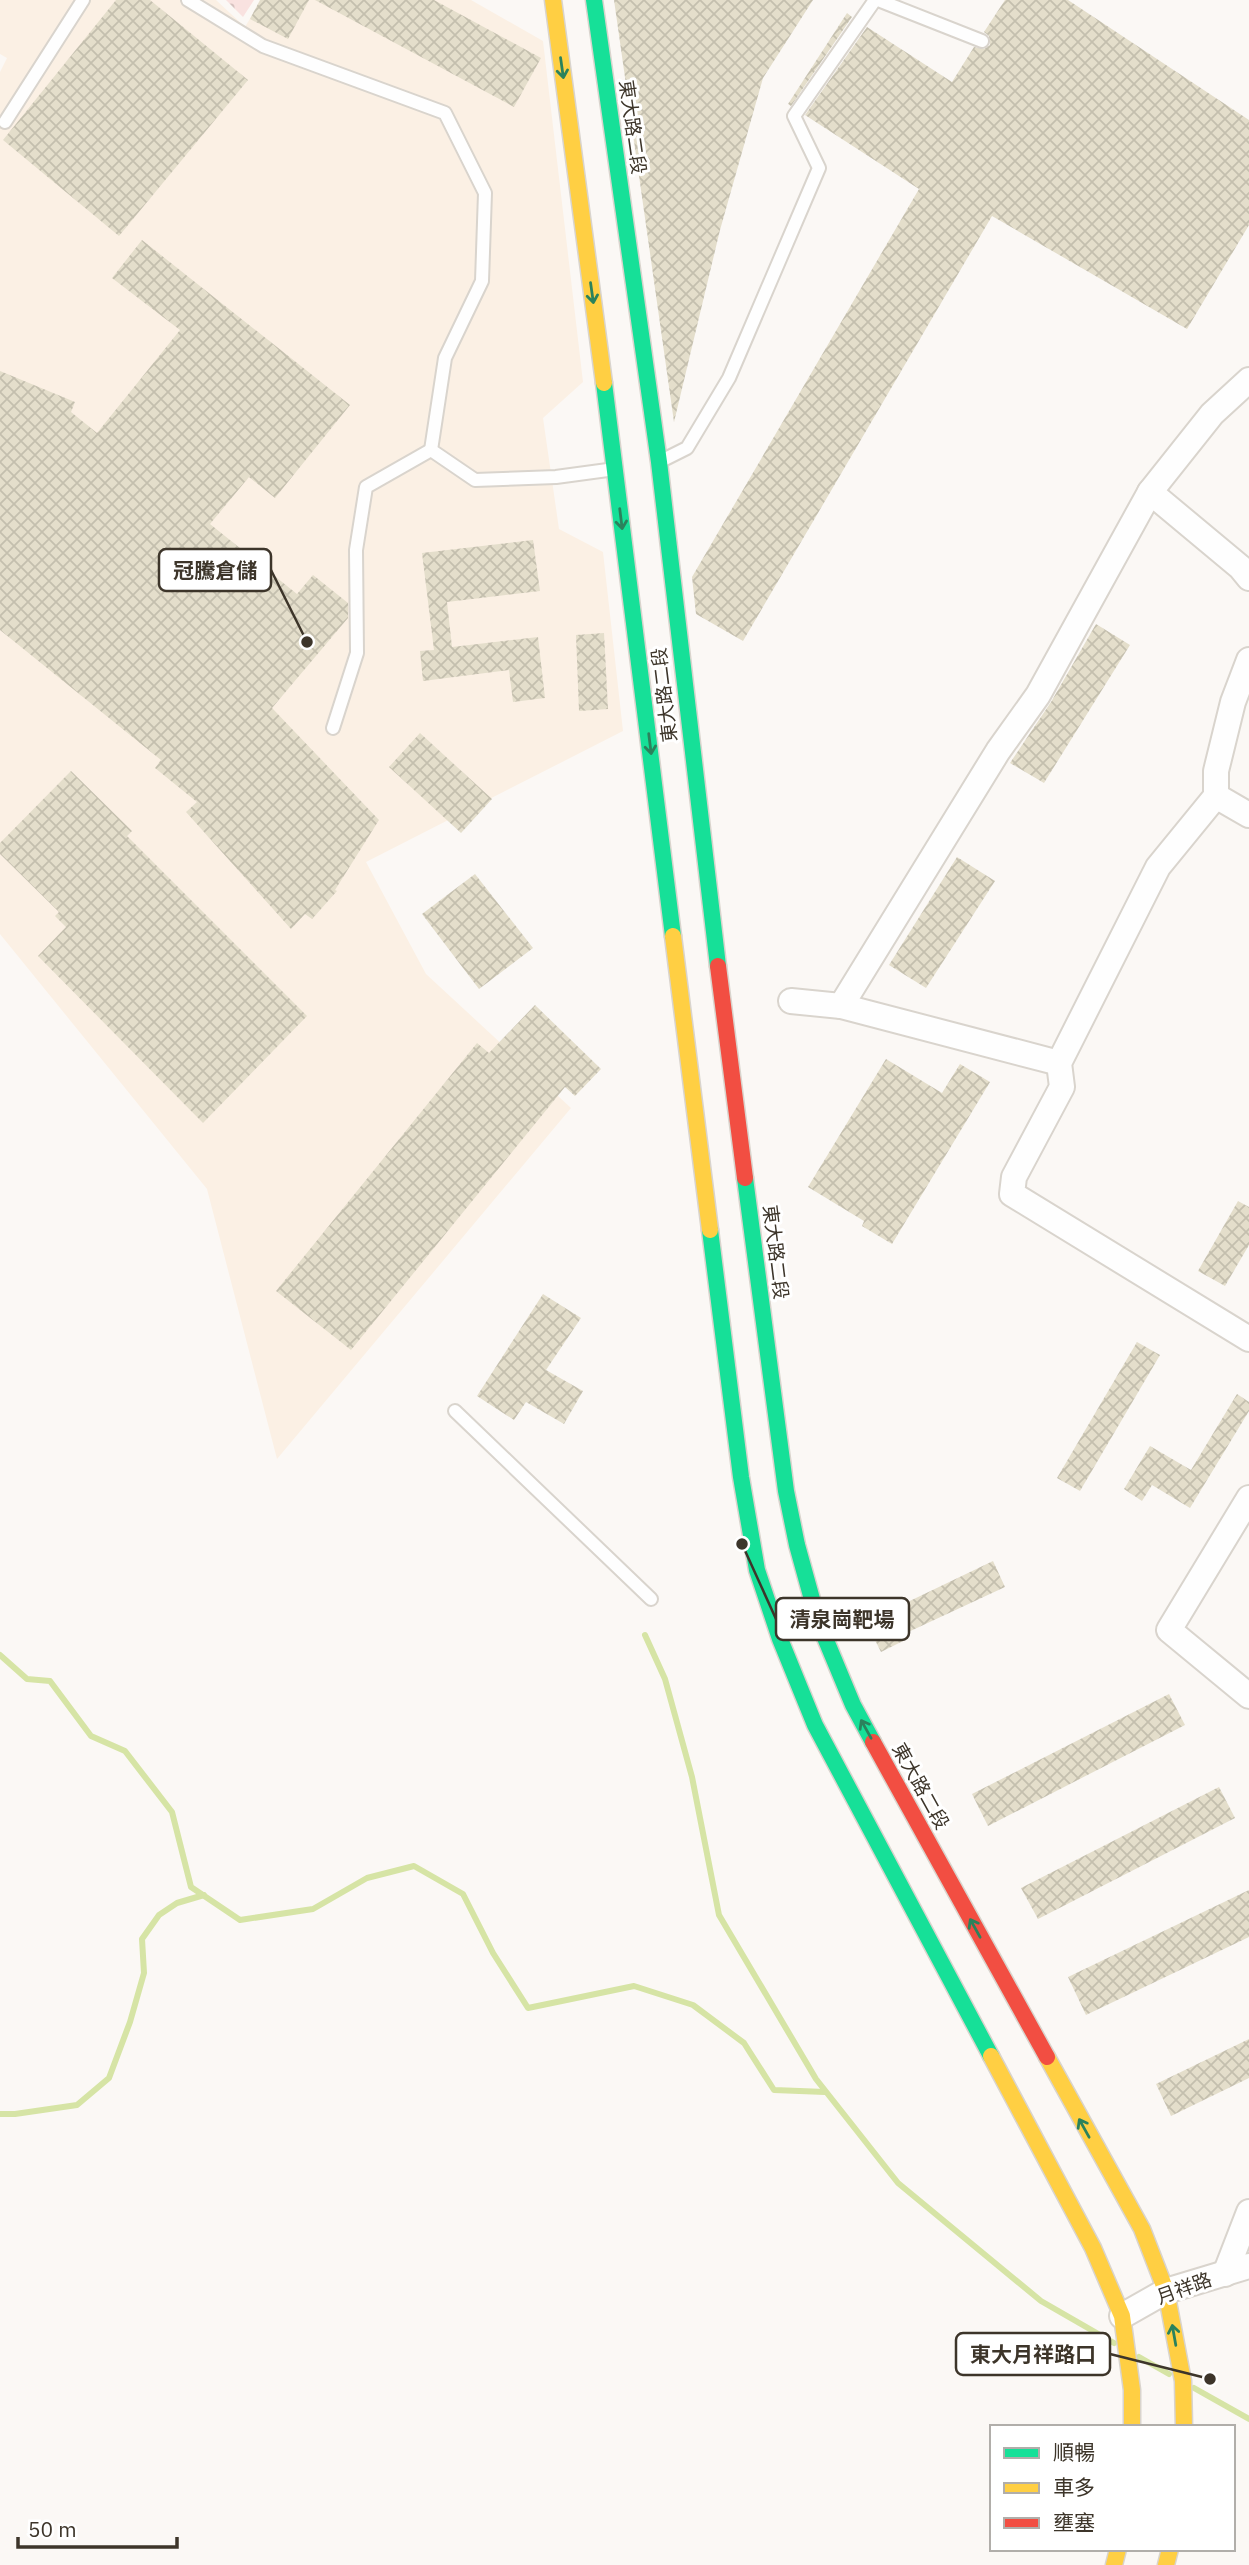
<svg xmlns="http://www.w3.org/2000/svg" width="1249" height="2565" font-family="'IBM Plex Sans','Noto Sans TC',sans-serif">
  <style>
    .built { fill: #fbf0e4 }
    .cemetery { fill: url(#cemetery-stones) }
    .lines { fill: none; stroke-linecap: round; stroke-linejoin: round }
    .stream { stroke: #d6e4a5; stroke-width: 6 }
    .building { fill: url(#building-cross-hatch) }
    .lane-casing { stroke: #d9d4cd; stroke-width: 16 }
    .street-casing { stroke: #d9d4cd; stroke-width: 28 }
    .fast-casing { stroke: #d9d4cd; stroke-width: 19 }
    .slow-casing { stroke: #d9d4cd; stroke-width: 19 }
    .jam-casing { stroke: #d9d4cd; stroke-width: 19 }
    .lane { stroke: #fefefe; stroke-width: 12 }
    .street { stroke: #fefefe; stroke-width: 24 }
    .fast { stroke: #16e098; stroke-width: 16 }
    .slow { stroke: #ffcf43; stroke-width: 16 }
    .jam { stroke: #f24e42; stroke-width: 16 }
    .oneway { stroke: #2b825c }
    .labels { text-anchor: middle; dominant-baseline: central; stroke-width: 6; stroke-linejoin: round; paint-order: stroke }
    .street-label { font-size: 19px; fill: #3d352a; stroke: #fff }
    .leader { fill: none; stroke: #3d352a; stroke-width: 2.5 }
    .callout-dot { fill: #3d352a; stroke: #fff; stroke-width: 2.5 }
    .callout { fill: #fff; stroke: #3d352a; stroke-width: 2.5 }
    .callout-label { font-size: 21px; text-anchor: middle; font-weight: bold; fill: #3d352a }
  </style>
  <defs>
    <pattern id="cemetery-stones" width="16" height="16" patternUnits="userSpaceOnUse" patternTransform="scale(1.75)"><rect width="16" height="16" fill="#f9e2e0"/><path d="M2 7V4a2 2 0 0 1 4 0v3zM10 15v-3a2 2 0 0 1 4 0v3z" fill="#d6c2c0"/></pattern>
    <pattern id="building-cross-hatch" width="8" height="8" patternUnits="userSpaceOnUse" patternTransform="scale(1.75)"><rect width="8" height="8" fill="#e4decb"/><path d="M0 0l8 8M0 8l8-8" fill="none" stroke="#c4bfae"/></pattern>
  </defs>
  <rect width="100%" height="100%" fill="#fbf8f5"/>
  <!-- built -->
  <path class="built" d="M0,0H216L245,27L261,0H471L543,41L583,382L543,418L559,529L603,552L623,731L366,862L426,974L571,1108L277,1459L207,1189L0,934V72L7,58L0,54Z"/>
  <!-- cemetery -->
  <path class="cemetery" d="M226,0H254L243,17Z"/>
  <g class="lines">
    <!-- stream -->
    <g class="stream">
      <path d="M645,1635L665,1679L692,1777L719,1915L816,2079L898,2183L1041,2301L1114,2343"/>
      <path d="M0,1655L27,1679L50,1681L91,1736L125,1751L172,1812L191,1887L240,1920L313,1909L367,1878L414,1866L463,1894L493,1953L528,2008L634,1986L693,2005L744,2043L774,2090L825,2092"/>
      <path d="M0,2114H15L77,2105L109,2078L130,2022L144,1973L142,1939L159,1915L177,1903L204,1895"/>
      <path d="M1139,2357L1169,2374"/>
      <path d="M1194,2388L1249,2419"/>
    </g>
  </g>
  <!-- building -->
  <g class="building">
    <path d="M116,0H150L248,80L119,236L3,140Z"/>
    <path d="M260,0H309L288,39L250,19Z"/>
    <path d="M315,0H434L541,58L514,107Z"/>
    <path d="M614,0H813L763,78L720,230L674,422Z"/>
    <path d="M1005,0H1068L1249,120V225L1187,329L992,216L743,641L696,614L692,577L919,189L805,115L867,27L952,82L974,47L984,49L990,45L989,36L984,32Z"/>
    <path d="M847,13L852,17L791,106L788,104Z"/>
    <path d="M142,240L350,405L275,498L249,477L210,524L297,594L313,575L348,603V618L272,708L379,820L335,890L337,891L312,919L305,914L291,929L186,812L197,802L155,768L161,760L0,630V371L75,402L71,412L97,433L180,330L112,278Z"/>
    <path d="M533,540L540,591L447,602L452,647L538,637L545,698L513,702L509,670L423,681L420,651L434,650L422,553Z"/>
    <path d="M1096,624L1130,645L1044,783L1010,763L1051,702Z"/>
    <path d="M604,633L608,709L579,711L576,635Z"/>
    <path d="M420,733L492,799L461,833L389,767Z"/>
    <path d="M71,771L132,831L127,836L307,1016L203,1123L38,956L66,927L55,916L59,912L0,854V843Z"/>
    <path d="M957,857L995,881L926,988L889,965Z"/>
    <path d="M475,874L533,948L479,989L422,914Z"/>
    <path d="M535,1005L601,1069L575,1096L565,1087L351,1350L276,1291L477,1043L489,1053Z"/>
    <path d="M886,1059L942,1093L960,1064L990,1082L892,1244L862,1226L864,1221L808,1187Z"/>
    <path d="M1238,1201L1249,1207V1245L1225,1286L1198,1271Z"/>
    <path d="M543,1294L581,1318L546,1370L583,1391L564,1424L526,1402L514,1420L477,1396Z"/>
    <path d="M1137,1342L1160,1355L1080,1491L1057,1478Z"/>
    <path d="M1237,1394L1249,1402V1411L1190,1508L1152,1485L1142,1501L1124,1489L1150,1446L1191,1470Z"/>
    <path d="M993,1561L1005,1587L904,1634L907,1639L881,1652L866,1622Z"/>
    <path d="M1169,1694L1185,1725L988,1826L972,1794Z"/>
    <path d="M1219,1787L1235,1818L1038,1919L1021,1888Z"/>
    <path d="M1249,1890V1937L1086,2015L1068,1977Z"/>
    <path d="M1249,2039V2078L1171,2116L1156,2084Z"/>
  </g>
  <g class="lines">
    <!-- lane casing -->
    <g class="lane-casing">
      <g id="lane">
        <path d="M188,0L263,46L445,113L485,193L482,281L445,358L431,450L475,480L556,477L615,469"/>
        <path d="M878,0L982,41"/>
        <path d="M5,122L83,0"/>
        <path d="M661,461L687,448L729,378L819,168L794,116L875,0"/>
        <path d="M333,728L357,653L356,550L366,487L431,450"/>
        <path d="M455,1411L651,1599"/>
      </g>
    </g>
    <!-- street casing -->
    <g class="street-casing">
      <g id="street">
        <path d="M1150,492L1240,567L1249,578"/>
        <path d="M1249,660L1233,702L1216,771V796L1158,867L1059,1063L1062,1087L1014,1177L1012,1194L1249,1339"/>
        <path d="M1216,796L1249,815"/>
        <path d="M791,1001L841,1006L1059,1063"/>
        <path d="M841,1006L998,751L1038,695L1150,492L1212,414L1249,380"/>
        <path d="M1249,1498L1169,1630L1249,1696"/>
        <path d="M1225,2274L1249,2212"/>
        <path d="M1122,2316L1166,2291L1249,2266"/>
      </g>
    </g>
    <!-- fast casing -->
    <g class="fast-casing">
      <g id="fast">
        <path d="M594,0L659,462L718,966"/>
        <path d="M604,383L673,936"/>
        <path d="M745,1178L786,1491L797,1545L818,1621L853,1705L873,1742"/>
        <path d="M710,1230L741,1477L757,1570L780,1639L815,1725L991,2056"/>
      </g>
    </g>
    <!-- slow casing -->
    <g class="slow-casing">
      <g id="slow">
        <path d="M553,0L604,383"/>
        <path d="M673,936L710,1230"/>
        <path d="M991,2056L1093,2248L1122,2316L1132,2390V2427"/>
        <path d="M1047,2057L1142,2229L1166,2291L1183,2381L1184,2427"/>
        <path d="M1114,2565L1118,2549"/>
        <path d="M1166,2565L1170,2549"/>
      </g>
    </g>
    <!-- jam casing -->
    <g class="jam-casing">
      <g id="jam">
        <path d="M718,966L745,1178"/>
        <path d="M873,1742L1047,2057"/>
      </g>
    </g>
    <!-- lane -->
    <use href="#lane" class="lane"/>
    <!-- street -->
    <use href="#street" class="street"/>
    <!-- fast -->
    <use href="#fast" class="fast"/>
    <!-- slow -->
    <use href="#slow" class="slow"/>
    <!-- jam -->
    <use href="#jam" class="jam"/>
  </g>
  <!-- one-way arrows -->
  <defs><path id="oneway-shaft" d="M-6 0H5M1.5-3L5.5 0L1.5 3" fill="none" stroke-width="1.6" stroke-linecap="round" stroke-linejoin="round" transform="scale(1.75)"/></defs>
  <g class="oneway">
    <use href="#oneway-shaft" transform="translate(562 68) rotate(82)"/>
    <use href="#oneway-shaft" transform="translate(592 293) rotate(82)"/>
    <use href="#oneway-shaft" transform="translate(621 519) rotate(83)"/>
    <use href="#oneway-shaft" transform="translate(650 744) rotate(83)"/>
    <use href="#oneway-shaft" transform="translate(866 1729) rotate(-119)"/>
    <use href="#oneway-shaft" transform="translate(975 1928) rotate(-119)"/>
    <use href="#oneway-shaft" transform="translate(1084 2128) rotate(-119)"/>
    <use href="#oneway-shaft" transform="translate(1174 2335) rotate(-100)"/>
  </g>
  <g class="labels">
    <!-- street labels -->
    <g class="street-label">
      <text transform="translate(633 127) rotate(82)">東大路二段</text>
      <text transform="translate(664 695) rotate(-97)">東大路二段</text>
      <text transform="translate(776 1252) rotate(83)">東大路二段</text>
      <text transform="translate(921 1786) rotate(61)">東大路二段</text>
      <text transform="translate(1184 2288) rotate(-20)">月祥路</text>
    </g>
  </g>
  <!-- callouts -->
  <path class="leader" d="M307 642L271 570M742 1544L776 1619M1210 2379L1110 2354"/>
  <g class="callout-dot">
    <circle cx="307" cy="642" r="7"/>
    <circle cx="742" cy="1544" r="7"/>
    <circle cx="1210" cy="2379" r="7"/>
  </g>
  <g class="callout">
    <rect x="159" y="549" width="112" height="42" rx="7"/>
    <rect x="776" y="1598" width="133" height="42" rx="7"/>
    <rect x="956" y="2333" width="154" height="42" rx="7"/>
  </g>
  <g class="callout-label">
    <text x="215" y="578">冠騰倉儲</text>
    <text x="842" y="1627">清泉崗靶場</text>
    <text x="1033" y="2362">東大月祥路口</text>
  </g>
  <!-- legend -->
  <rect x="990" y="2425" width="245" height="126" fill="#ffffff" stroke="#b1aeaa" stroke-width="2"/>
  <rect x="1004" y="2448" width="35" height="10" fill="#16e098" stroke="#b1aeaa" stroke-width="2"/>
  <text x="1053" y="2460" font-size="21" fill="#3d352a">順暢</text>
  <rect x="1004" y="2483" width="35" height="10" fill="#ffcf43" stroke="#b1aeaa" stroke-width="2"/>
  <text x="1053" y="2495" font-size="21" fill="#3d352a">車多</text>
  <rect x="1004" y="2518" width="35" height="10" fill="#f24e42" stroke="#b1aeaa" stroke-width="2"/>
  <text x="1053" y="2530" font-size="21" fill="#3d352a">壅塞</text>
  <!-- scale -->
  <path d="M18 2537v10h159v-10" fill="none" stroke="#3d352a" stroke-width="3.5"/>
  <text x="28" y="2537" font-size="21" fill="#3d352a" stroke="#ffffff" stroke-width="5" paint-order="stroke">50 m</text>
</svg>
